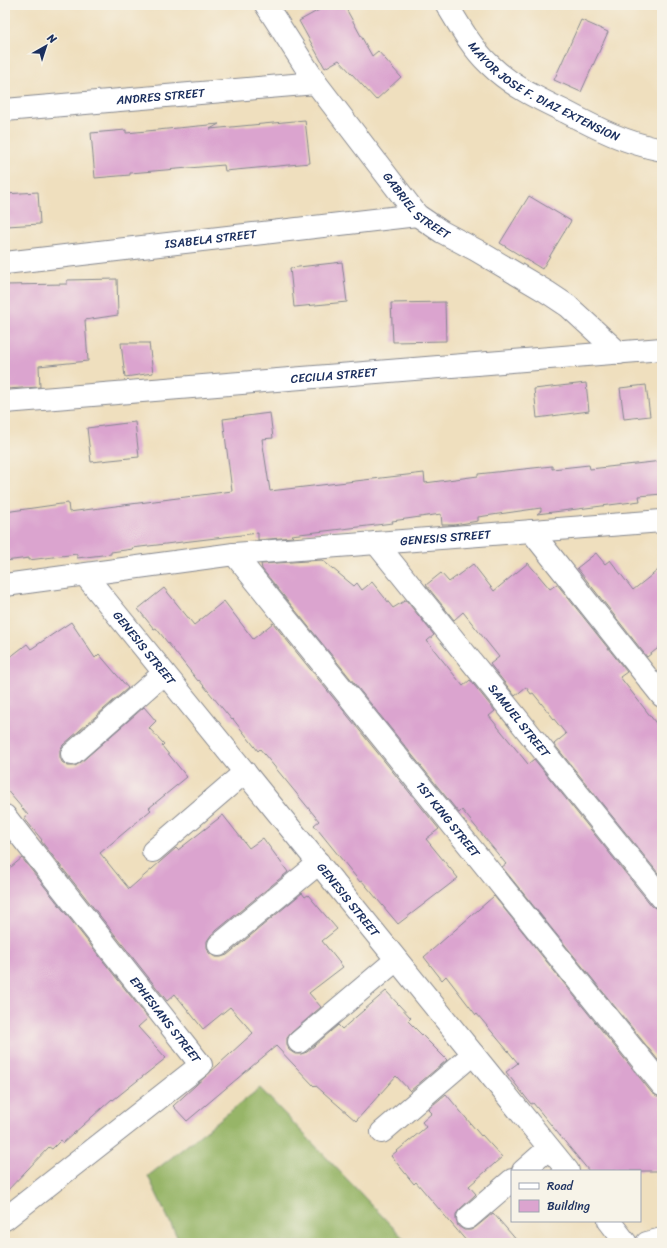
<svg xmlns="http://www.w3.org/2000/svg" width="667" height="1248" font-family="Sriracha,sans-serif">
  <style>
    .forest { fill: #97b567; stroke: #597262 }
    .building { fill: #dba4cf }
    .lines { fill: none; stroke-linecap: round; stroke-linejoin: round }
    .street-casing { stroke: #85878e; stroke-width: 24 }
    .secondary-casing { stroke: #85878e; stroke-width: 24 }
    .street { stroke: #fff; stroke-width: 22 }
    .secondary { stroke: #fff; stroke-width: 22 }
    .labels { text-anchor: middle; dominant-baseline: central; stroke-width: 3; stroke-linejoin: round; paint-order: stroke }
    .street-label { font-size: 12px; fill: #1b2f5e; stroke: #f7f3e8 }
  </style>
  <rect width="100%" height="100%" fill="#f7f3e8"/>
  <filter id="ink" filterUnits="userSpaceOnUse"><feTurbulence type="fractalNoise" baseFrequency=".025" numOctaves="2"/><feDisplacementMap in="SourceGraphic" scale="8" xChannelSelector="R" yChannelSelector="G"/><feConvolveMatrix kernelMatrix="1 2 1 2 8 2 1 2 1" color-interpolation-filters="sRGB"/></filter>
  <filter id="wash" filterUnits="userSpaceOnUse"><feTurbulence type="fractalNoise" baseFrequency=".012" numOctaves="4" result="noise"/><feDisplacementMap in="SourceGraphic" scale="16" xChannelSelector="R" yChannelSelector="G"/><feGaussianBlur stdDeviation="0.9" result="paint"/><feColorMatrix in="noise" values="0 0 0 0 0 0 0 0 0 0 0 0 0 0 0 0 0 1.4 0 .05"/><feComposite in="paint" operator="in"/></filter>
  <g filter="url(#wash)">
    <rect width="100%" height="100%" fill="#efdfbe"/>
    <!-- forest -->
    <path class="forest" d="M260,1088L408,1243H180L148,1176Z"/>
    <g id="blocks">
      <!-- building -->
      <g class="building">
        <path d="M328,5H344L372,56L378,51L401,77L376,100L339,60L325,68L299,21Z"/>
        <path d="M581,20L608,32L581,92L554,80Z"/>
        <path d="M305,120L310,163L225,171L224,165L130,173V175L95,178L91,133L126,130V133L219,124L210,129Z"/>
        <path d="M38,192L40,224L7,226L5,194Z"/>
        <path d="M529,196L571,221L542,269L500,243Z"/>
        <path d="M342,262L347,302L294,307L290,268Z"/>
        <path d="M117,279L118,315L85,320L88,361L39,366L40,387L5,389V285L67,284V280Z"/>
        <path d="M445,302L446,341L393,342L391,303Z"/>
        <path d="M121,343H149L153,373L125,377Z"/>
        <path d="M586,383L589,411L537,418L534,389Z"/>
        <path d="M646,385L650,416L624,419L620,388Z"/>
        <path d="M270,413L273,438L262,439L270,491L424,473L425,483L478,476V474L552,466V469L589,465L590,469L662,461V494L639,496L640,501L594,507L537,514L541,511V508L478,517V521L454,525H442L441,514L392,521L393,523L291,535L293,537L258,540V533L132,548L133,549L111,552V554L77,558V554L29,560V558L5,561V512L68,503L69,512L232,491L223,419Z"/>
        <path d="M135,422L139,457L91,462L87,428Z"/>
        <path d="M596,553L605,564L610,560L633,590L662,567V645L647,657L577,568Z"/>
        <path d="M322,560L354,586L357,583L362,590L372,582L393,608L406,600L434,635L427,641L463,686L470,680L495,711L489,716L528,764L534,759L652,906L657,909L662,910V1065L502,867L506,864L462,810L459,813L262,569L261,564Z"/>
        <path d="M528,563L550,589L557,584L627,672L620,677L662,731V878L554,744L566,734L533,693L531,694L526,687L515,696L490,664L499,657L463,612L454,620L426,585L441,573L449,582L473,564L494,591Z"/>
        <path d="M164,588L194,625L224,601L253,639L273,623L439,829L426,839L458,878L398,924L362,881L360,882L314,825L319,821L260,749L258,751L233,719L232,720L199,680L198,681L156,628L154,629L138,609Z"/>
        <path d="M71,622L95,658L99,654L128,688L63,745L60,750V757L62,762L68,766H75L80,763L144,707L156,721L149,728L164,744L162,746L187,777L149,808L151,810L100,853L129,889L176,848L178,850L223,815L249,848L263,838L288,872L211,935L207,941V947L209,953L215,957H221L227,955L302,893L305,897L308,895L337,929L322,941L343,967L309,993L321,1007L291,1033L287,1038V1044L289,1050L295,1054H301L307,1052L338,1025L342,1029L386,991L411,1018L408,1021L447,1060L410,1091L396,1076L356,1121L315,1085L314,1086L276,1046L187,1121L173,1106L253,1033L230,1007L203,1029L175,994L167,1001L41,841L42,840L24,818L28,815L5,788V661L27,644L31,649Z"/>
        <path d="M22,858L148,1018L138,1027L166,1058L113,1100L112,1099L63,1143L61,1140L52,1149L49,1147L5,1193V872Z"/>
        <path d="M494,896L652,1093L657,1096L662,1097V1171H589L533,1103L531,1104L506,1072L518,1063L477,1014L476,1015L446,976L442,980L424,957Z"/>
        <path d="M446,1094L481,1136L482,1135L502,1157L469,1186L476,1194L460,1209L456,1214V1220L458,1226L464,1230H471L476,1227L493,1213L519,1243H468L416,1182L414,1184L391,1156L426,1127L422,1122L432,1113L428,1109Z"/>
      </g>
    </g>
  </g>
  <g filter="url(#ink)">
    <use href="#blocks" fill-opacity="0" stroke="#85878e" stroke-width="1"/>
    <g class="lines">
      <!-- street casing -->
      <g class="street-casing">
        <g id="street">
          <path id="s1" d="M266,5L316,83L417,215L442,232L476,250L547,292L568,306L619,353"/>
          <path id="s2" d="M5,110L316,83"/>
          <path id="s3" d="M5,263L417,215"/>
          <path id="s4" d="M5,402L662,349"/>
          <path d="M531,531L662,696"/>
          <path id="s5" d="M376,543L662,898"/>
          <path id="s6" d="M234,554L662,1085"/>
          <path id="s7" d="M85,575L568,1171"/>
          <path id="s8" d="M5,585L234,554L662,521"/>
          <path d="M72,754L164,673"/>
          <path id="s9" d="M5,816L201,1065L5,1219"/>
          <path d="M153,851L245,772"/>
          <path d="M219,945L319,863"/>
          <path d="M299,1042L396,960"/>
          <path d="M382,1132L473,1054"/>
          <path d="M523,1171L549,1148"/>
          <path d="M468,1218L512,1180"/>
          <path d="M609,1221L626,1243"/>
          <path d="M647,1243L662,1239"/>
        </g>
      </g>
      <!-- secondary casing -->
      <g class="secondary-casing">
        <g id="secondary">
          <path id="s10" d="M447,5C459,25 472,48 489,64C511,86 539,99 566,112C598,129 626,143 662,150"/>
        </g>
      </g>
      <!-- street -->
      <use href="#street" class="street"/>
      <!-- secondary -->
      <use href="#secondary" class="secondary"/>
    </g>
  </g>
  <g class="labels">
    <!-- street labels -->
    <g class="street-label">
      <text stroke="none"><textPath href="#s10" startOffset="134">MAYOR JOSE F. DIAZ EXTENSION</textPath></text>
      <text stroke="none"><textPath href="#s2" startOffset="156">ANDRES STREET</textPath></text>
      <text stroke="none"><textPath href="#s1" startOffset="252">GABRIEL STREET</textPath></text>
      <text stroke="none"><textPath href="#s3" startOffset="207">ISABELA STREET</textPath></text>
      <text stroke="none"><textPath href="#s4" startOffset="330">CECILIA STREET</textPath></text>
      <text stroke="none"><textPath href="#s8" startOffset="443">GENESIS STREET</textPath></text>
      <text stroke="none"><textPath href="#s7" startOffset="94">GENESIS STREET</textPath></text>
      <text stroke="none"><textPath href="#s5" startOffset="228">SAMUEL STREET</textPath></text>
      <text stroke="none"><textPath href="#s6" startOffset="341">1ST KING STREET</textPath></text>
      <text stroke="none"><textPath href="#s7" startOffset="418">GENESIS STREET</textPath></text>
      <text stroke="none"><textPath href="#s9" startOffset="259">EPHESIANS STREET</textPath></text>
    </g>
  </g>
  <!-- margin -->
  <rect width="667" height="1248" fill="none" stroke="#f7f3e8" stroke-width="20"/>
  <!-- legend -->
  <rect x="511" y="1170" width="130" height="52" fill="#f7f3e8" stroke="#9fa5b1"/>
  <rect x="519" y="1183" width="20" height="6" fill="#ffffff" stroke="#9fa5b1"/>
  <text x="547" y="1190" font-size="12" fill="#1b2f5e">Road</text>
  <rect x="519" y="1200" width="20" height="12" fill="#dba4cf" stroke="#9fa5b1"/>
  <text x="547" y="1210" font-size="12" fill="#1b2f5e">Building</text>
  <!-- north arrow -->
  <g transform="translate(46 46) rotate(39)" stroke="#f7f3e8" stroke-width="3" paint-order="stroke">
  <path d="M0-3L7 15L0 10L-7 15Z" fill="#1b2f5e"/>
  <text y="-6" font-size="11" font-weight="bold" text-anchor="middle" fill="#1b2f5e">N</text>
  </g>
</svg>
